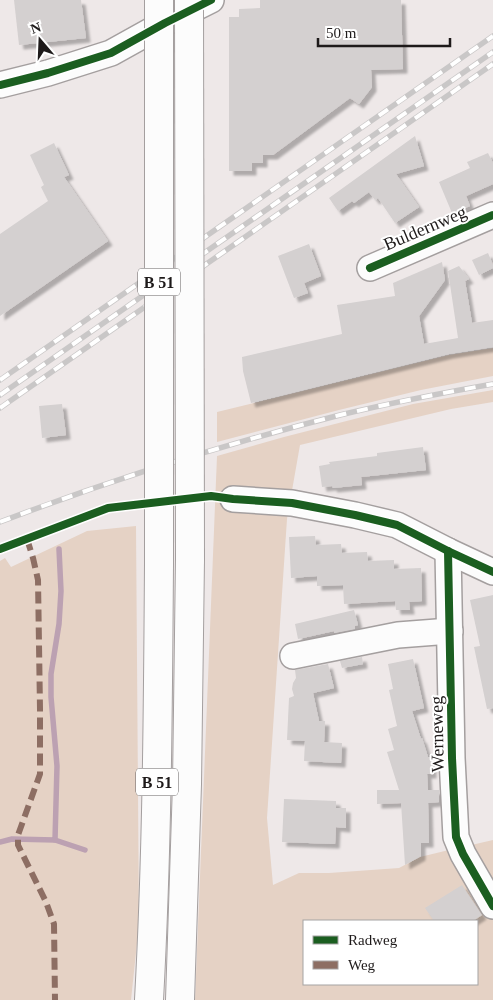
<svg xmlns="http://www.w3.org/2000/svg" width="493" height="1000" font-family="'Times New Roman',serif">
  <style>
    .green { fill: #e5d2c5; fill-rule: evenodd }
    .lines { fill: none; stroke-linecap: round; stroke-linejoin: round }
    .stream { stroke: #bca1b2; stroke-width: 5.5 }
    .building { fill: #d4d0d0; filter: url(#shadow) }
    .minor-casing { stroke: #a49f9f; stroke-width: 28 }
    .highway-casing { stroke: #a49f9f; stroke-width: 30 }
    .minor { stroke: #fcfcfc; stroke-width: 25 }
    .highway { stroke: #fcfcfc; stroke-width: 28 }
    .rail-casing { stroke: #c9c7c7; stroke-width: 5.5 }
    .rail { stroke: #fff; stroke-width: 4; stroke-dasharray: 11; stroke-linecap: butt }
    .highway-bridge-casing { stroke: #a49f9f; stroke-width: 30; stroke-linecap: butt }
    .highway-bridge { stroke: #fcfcfc; stroke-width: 28 }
    .quiet { stroke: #8d6e63; stroke-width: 6; stroke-dasharray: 12 6; stroke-linecap: butt }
    .cycleway-casing { stroke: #fff; stroke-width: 11 }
    .cycleway { stroke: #1b5e20; stroke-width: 8 }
    .labels { text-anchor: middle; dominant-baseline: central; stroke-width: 4; stroke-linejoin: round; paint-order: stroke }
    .shield { fill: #fff; stroke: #625f5f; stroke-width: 1 }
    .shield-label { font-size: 16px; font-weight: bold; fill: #1e1a1a }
    .street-label { font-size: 18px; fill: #1e1a1a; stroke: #fff }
  </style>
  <defs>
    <filter id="shadow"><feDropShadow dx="4.5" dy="4.5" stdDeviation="1" flood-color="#0004"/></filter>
  </defs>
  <rect width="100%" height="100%" fill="#eee8e8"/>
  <!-- green -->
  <g class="green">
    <path d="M493,348V376L421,390L339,410L217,442V412L449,355Z"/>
    <path d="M493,390V402L451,409L300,445L287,519L267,818L273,885L299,873H329L399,868L420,857L453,849L493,917V1000H195L217,456L284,437L413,404ZM304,921H477V984H304Z"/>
    <path d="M136,526L139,924L131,1000H0V561L5,558L11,567L87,531Z"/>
    <path d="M493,840V890L467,846Z"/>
  </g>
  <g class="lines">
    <!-- stream -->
    <g class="stream">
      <path d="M55,840L85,850"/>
      <path d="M0,842L12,839L55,840L57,766L51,697V674L59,624L61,591L59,549"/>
    </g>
  </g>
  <!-- building -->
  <g class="building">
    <path d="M14,0H81L86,38L19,45Z"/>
    <path d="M260,0H401L403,69L371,70L372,87L359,104L350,98L273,155H263V163H252V171H229V17H239V9L260,8Z"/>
    <path d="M415,136L424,166L396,174L419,207L395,223L378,198L375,200L369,192L354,203L352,201L338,211L329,198Z"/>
    <path d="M54,143L69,175L64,177L108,241L0,316V234L48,201L41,187L44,185L30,155Z"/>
    <path d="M488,153L493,163V184L466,196L470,206L452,213L439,182L470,168L467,162Z"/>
    <path d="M309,244L321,276L304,283L308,293L294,298L278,256Z"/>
    <path d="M488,253L493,265V268L479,275L472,260Z"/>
    <path d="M442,262L445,280L419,316L424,344L458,338L448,271L459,266L469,279L465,281L472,323L493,320V347L449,354L251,403L243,371L242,357L342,334L337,305L395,296L393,283Z"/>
    <path d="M62,404L66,435L42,438L39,406Z"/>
    <path d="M423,447L426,470L361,477L362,485L333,488L332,486L322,487L319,466L330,464L329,462L377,456V453Z"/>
    <path d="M315,536L316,545L341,544L342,553L367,552L368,561L394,560V569L421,568L422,601L409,602L410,610H396L395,601L344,604L343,585L317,586V576L291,578L289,537Z"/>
    <path d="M493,595V708L487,709L474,647L480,646L470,600Z"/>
    <path d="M354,610L358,625L355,626V629L334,633V631L298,639L295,624Z"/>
    <path d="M362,657L363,664L342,668L340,661Z"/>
    <path d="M413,659L424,708L412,711L421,739L422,738L428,757H432V774H427L428,790H439V802L428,803L429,843H421V856L405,865L401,803L377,804V790H399L387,752L394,750L388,729L397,726L389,690L393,689L388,664Z"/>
    <path d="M328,664L334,688L313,693L319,721H325L324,742L342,743L341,763L304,761L305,741L287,740L289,698L294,696L292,689L293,683L296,678L295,670Z"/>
    <path d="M284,799L336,801V808H346V828L336,827L335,844L282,842Z"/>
    <path d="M462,885L482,915L473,921H434L425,908Z"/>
  </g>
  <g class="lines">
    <!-- minor casing -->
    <g class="minor-casing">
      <g id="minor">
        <path d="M0,85L48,73L111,53L165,23L211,0"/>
        <path d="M370,268L493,215"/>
        <path d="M233,499L292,503L355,515L397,525L448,551L493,572"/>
        <path d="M448,551L452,758L456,837L463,854L493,906"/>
        <path d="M293,656L398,635L450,631"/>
      </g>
    </g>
    <!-- highway casing -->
    <g class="highway-casing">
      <g id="highway">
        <path d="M149,1000C157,855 158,710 159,564"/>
        <path d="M180,1000L187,784L190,559"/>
      </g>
    </g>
    <!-- minor -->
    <use href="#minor" class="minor"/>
    <!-- highway -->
    <use href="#highway" class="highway"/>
    <!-- rail casing -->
    <g class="rail-casing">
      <g id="rail">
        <path d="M0,380L493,36"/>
        <path d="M0,395L493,52"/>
        <path d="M0,408L493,64"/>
        <path d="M0,522C111,480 225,444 340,415C391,403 442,393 493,384"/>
      </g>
    </g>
    <!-- rail -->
    <use href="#rail" class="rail"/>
    <!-- highway-bridge casing -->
    <g class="highway-bridge-casing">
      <g id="highway-bridge">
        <path d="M189,0L190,559"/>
        <path d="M159,564V0"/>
      </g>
    </g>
    <!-- highway-bridge -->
    <use href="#highway-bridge" class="highway-bridge"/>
    <!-- quiet -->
    <path class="quiet" d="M27,539L33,558L38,580L40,709V774L18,835V845L46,902L54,924L55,1000"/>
    <!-- cycleway casing -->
    <g class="cycleway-casing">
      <g id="cycleway">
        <path d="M0,85L48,73L111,53L165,23L211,0"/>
        <path d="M370,268L493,215"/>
        <path d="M0,549L108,508L211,496L233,499L292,503L355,515L397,525L448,551L493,572"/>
        <path d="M448,551L452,758L456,837L463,854L493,906"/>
      </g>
    </g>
    <!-- cycleway -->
    <use href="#cycleway" class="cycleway"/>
  </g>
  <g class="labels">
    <!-- shield labels -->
    <g class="shield">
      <rect x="138" y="268.5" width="42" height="27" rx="4"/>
      <rect x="136" y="768.5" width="42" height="27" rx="4"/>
    </g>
    <g class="shield-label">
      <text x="159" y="282">B 51</text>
      <text x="157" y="782">B 51</text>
    </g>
    <!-- street labels -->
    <g class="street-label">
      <text transform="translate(425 228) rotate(-23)">Buldernweg</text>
      <text transform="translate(437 734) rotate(-91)">Werneweg</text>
    </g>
  </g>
  <!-- legend -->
  <rect x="303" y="920" width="175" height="65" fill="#ffffff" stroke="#a5a3a3"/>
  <rect x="313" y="936" width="25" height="8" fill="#1b5e20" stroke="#a5a3a3"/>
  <text x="348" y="945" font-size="15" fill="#1e1a1a">Radweg</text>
  <rect x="313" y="961" width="25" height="8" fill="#8d6e63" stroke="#a5a3a3"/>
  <text x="348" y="970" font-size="15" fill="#1e1a1a">Weg</text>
  <!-- north arrow -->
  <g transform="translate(40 40) rotate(341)" stroke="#ffffff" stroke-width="4" paint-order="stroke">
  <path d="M0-4L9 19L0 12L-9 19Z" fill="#1e1a1a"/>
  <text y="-8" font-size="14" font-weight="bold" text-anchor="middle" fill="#1e1a1a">N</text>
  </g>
  <!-- scale -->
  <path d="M318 38v8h132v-8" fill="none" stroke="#1e1a1a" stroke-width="2.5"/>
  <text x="326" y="38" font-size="15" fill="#1e1a1a" stroke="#ffffff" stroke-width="4" paint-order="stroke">50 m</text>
</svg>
